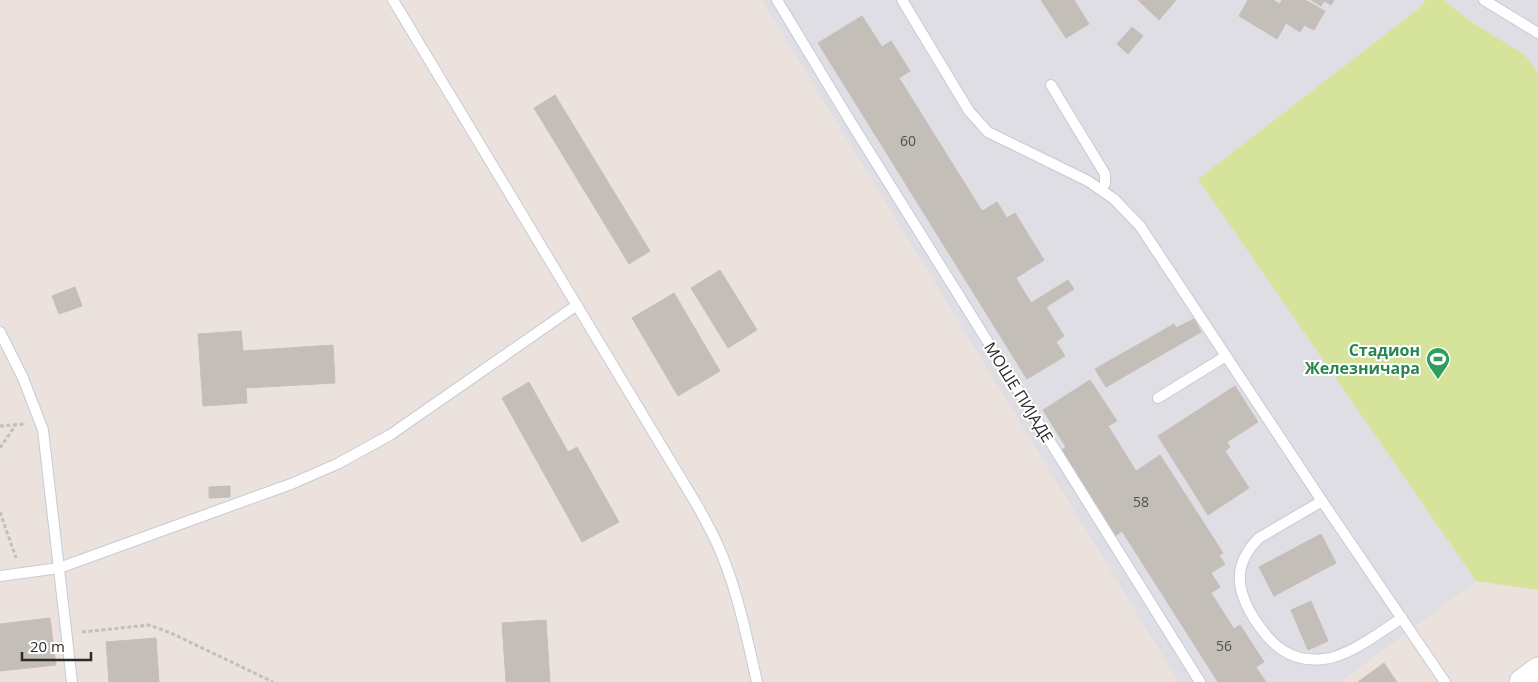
<svg xmlns="http://www.w3.org/2000/svg" width="1538" height="682" font-family="'Open Sans',sans-serif">
  <style>
    .industrial { fill: #dedee4 }
    .pitch { fill: #d6e49b }
    .building { fill: #c4beb9; stroke: #c7beb7 }
    .lines { fill: none; stroke-linecap: round; stroke-linejoin: round }
    .service-casing { stroke: #c6cbd3; stroke-width: 12 }
    .tertiary-casing { stroke: #c6cbd3; stroke-width: 27 }
    .path { stroke: #bfbfbf; stroke-width: 3; stroke-dasharray: 4 2.5; stroke-linecap: butt }
    .service { stroke: #fff; stroke-width: 10 }
    .tertiary { stroke: #fff; stroke-width: 25 }
    .labels { text-anchor: middle; dominant-baseline: central; stroke-width: 4; stroke-linejoin: round; paint-order: stroke }
    .number-label { font-size: 14px; fill: #51504e }
    .leisure-label { font-size: 16px; font-weight: bold; fill: #27864d; stroke: #fff; text-anchor: end }
    .street-label { font-size: 16px; fill: #2b2b2b; stroke: #fff }
  </style>
  <rect width="100%" height="100%" fill="#ebe2de"/>
  <!-- industrial -->
  <g class="industrial">
    <path d="M762,0H1426L1417,10L1198,179L1476,581L1340,682H1179Z"/>
    <path d="M1444,0H1538V73L1525,55L1470,21Z"/>
  </g>
  <!-- pitch -->
  <path class="pitch" d="M1426,0H1444L1470,21L1525,55L1538,73V590L1476,581L1198,179L1417,10Z"/>
  <!-- building -->
  <g class="building">
    <path d="M1041,0H1074L1089,24L1066,38Z"/>
    <path d="M1138,0H1176L1159,20Z"/>
    <path d="M1248,0H1273L1280,4L1282,0H1305L1325,11L1314,30L1304,25L1300,32L1286,23L1277,39L1239,16Z"/>
    <path d="M1311,0H1334L1331,5L1324,1L1321,6Z"/>
    <path d="M862,16L882,47L891,41L910,71L899,78L982,211L997,202L1007,218L1015,213L1044,260L1016,278L1031,303L1068,280L1074,289L1046,307L1064,336L1056,342L1065,356L1027,379L818,43Z"/>
    <path d="M1132,27L1143,36L1128,54L1117,44Z"/>
    <path d="M555,95L650,251L629,264L534,108Z"/>
    <path d="M720,270L757,330L728,348L691,288Z"/>
    <path d="M75,287L82,306L59,314L52,296Z"/>
    <path d="M674,293L720,371L678,396L632,318Z"/>
    <path d="M1194,319L1201,332L1106,387L1095,369L1174,324L1176,328Z"/>
    <path d="M241,331L243,351L333,345L335,383L246,388L247,403L203,406L198,334Z"/>
    <path d="M1090,380L1117,421L1108,426L1136,471L1160,455L1223,553L1219,555L1225,564L1211,573L1220,587L1176,616L1122,531L1115,536L1060,451L1066,447L1043,410Z"/>
    <path d="M529,382L568,452L577,447L619,522L582,542L502,398Z"/>
    <path d="M1235,386L1258,422L1227,442L1230,447L1225,451L1249,488L1208,515L1158,436Z"/>
    <path d="M230,486V497L209,498V487Z"/>
    <path d="M1321,534L1336,563L1274,596L1259,567Z"/>
    <path d="M1211,593L1234,629L1240,625L1264,662L1231,682H1218L1176,616Z"/>
    <path d="M1311,601L1328,641L1308,650L1291,610Z"/>
    <path d="M50,618L56,665L0,671V624Z"/>
    <path d="M546,620L550,682H506L502,623Z"/>
    <path d="M156,638L159,682H109L106,642Z"/>
    <path d="M1384,663L1397,682H1358Z"/>
    <path d="M1255,666L1266,682H1231Z"/>
  </g>
  <g class="lines">
    <!-- service casing -->
    <g class="service-casing">
      <g id="service">
        <path d="M393,0L697,505C703,516 709,527 715,539C736,583 746,634 757,682"/>
        <path d="M777,0L847,116L1200,682"/>
        <path d="M902,0L969,111L988,132L1088,181L1114,199L1140,226L1322,501L1445,682"/>
        <path d="M1484,0L1538,33"/>
        <path d="M1051,85L1105,174V183L1102,189"/>
        <path d="M0,332L23,378L43,430L72,682"/>
        <path d="M1158,398L1226,356"/>
        <path d="M1322,501L1259,538C1232,565 1236,590 1255,620C1272,646 1291,663 1324,659C1350,656 1380,632 1402,618"/>
        <path d="M0,576L59,568L291,484L337,464L390,435L577,305"/>
      </g>
    </g>
    <!-- tertiary casing -->
    <g class="tertiary-casing">
      <path id="tertiary" d="M1522,682L1538,670"/>
    </g>
    <!-- path -->
    <g class="path">
      <path d="M0,426L24,424"/>
      <path d="M0,448L15,426"/>
      <path d="M0,512L16,558"/>
      <path d="M82,632L149,625L171,633L273,682"/>
    </g>
    <!-- service -->
    <use href="#service" class="service"/>
    <!-- tertiary -->
    <use href="#tertiary" class="tertiary"/>
  </g>
  <!-- icons -->
  <defs>
    <g id="stadium-pin" transform="scale(1.25)"><path d="M0 17L-7.5 6A9.5 9.5 0 1 1 7.5 6Z" fill="#2e9e5b" stroke="#fff"/><path d="M0-5a6.5 5 0 1 0 0 10a6.5 5 0 1 0 0-10ZM-3.5-1.8h7v3.6h-7Z" fill="#fff"/></g>
  </defs>
  <g fill-rule="evenodd">
    <use href="#stadium-pin" x="1438" y="359"/>
  </g>
  <g class="labels">
    <!-- number labels -->
    <g class="number-label">
      <text x="908" y="140">60</text>
      <text x="1141" y="501">58</text>
      <text x="1224" y="645">56</text>
    </g>
    <!-- leisure labels -->
    <g class="leisure-label">
      <text x="1420" y="350">Стадион<tspan x="1420" dy="18">Железничара</tspan></text>
    </g>
    <!-- street labels -->
    <g class="street-label">
      <text transform="translate(1019 392) rotate(58)">МОШЕ ПИЈАДЕ</text>
    </g>
  </g>
  <!-- scale -->
  <path d="M22 652v8h69v-8" fill="none" stroke="#2b2b2b" stroke-width="2.5"/>
  <text x="30" y="652" font-size="15" fill="#2b2b2b" stroke="#ffffff" stroke-width="4" paint-order="stroke">20 m</text>
</svg>
